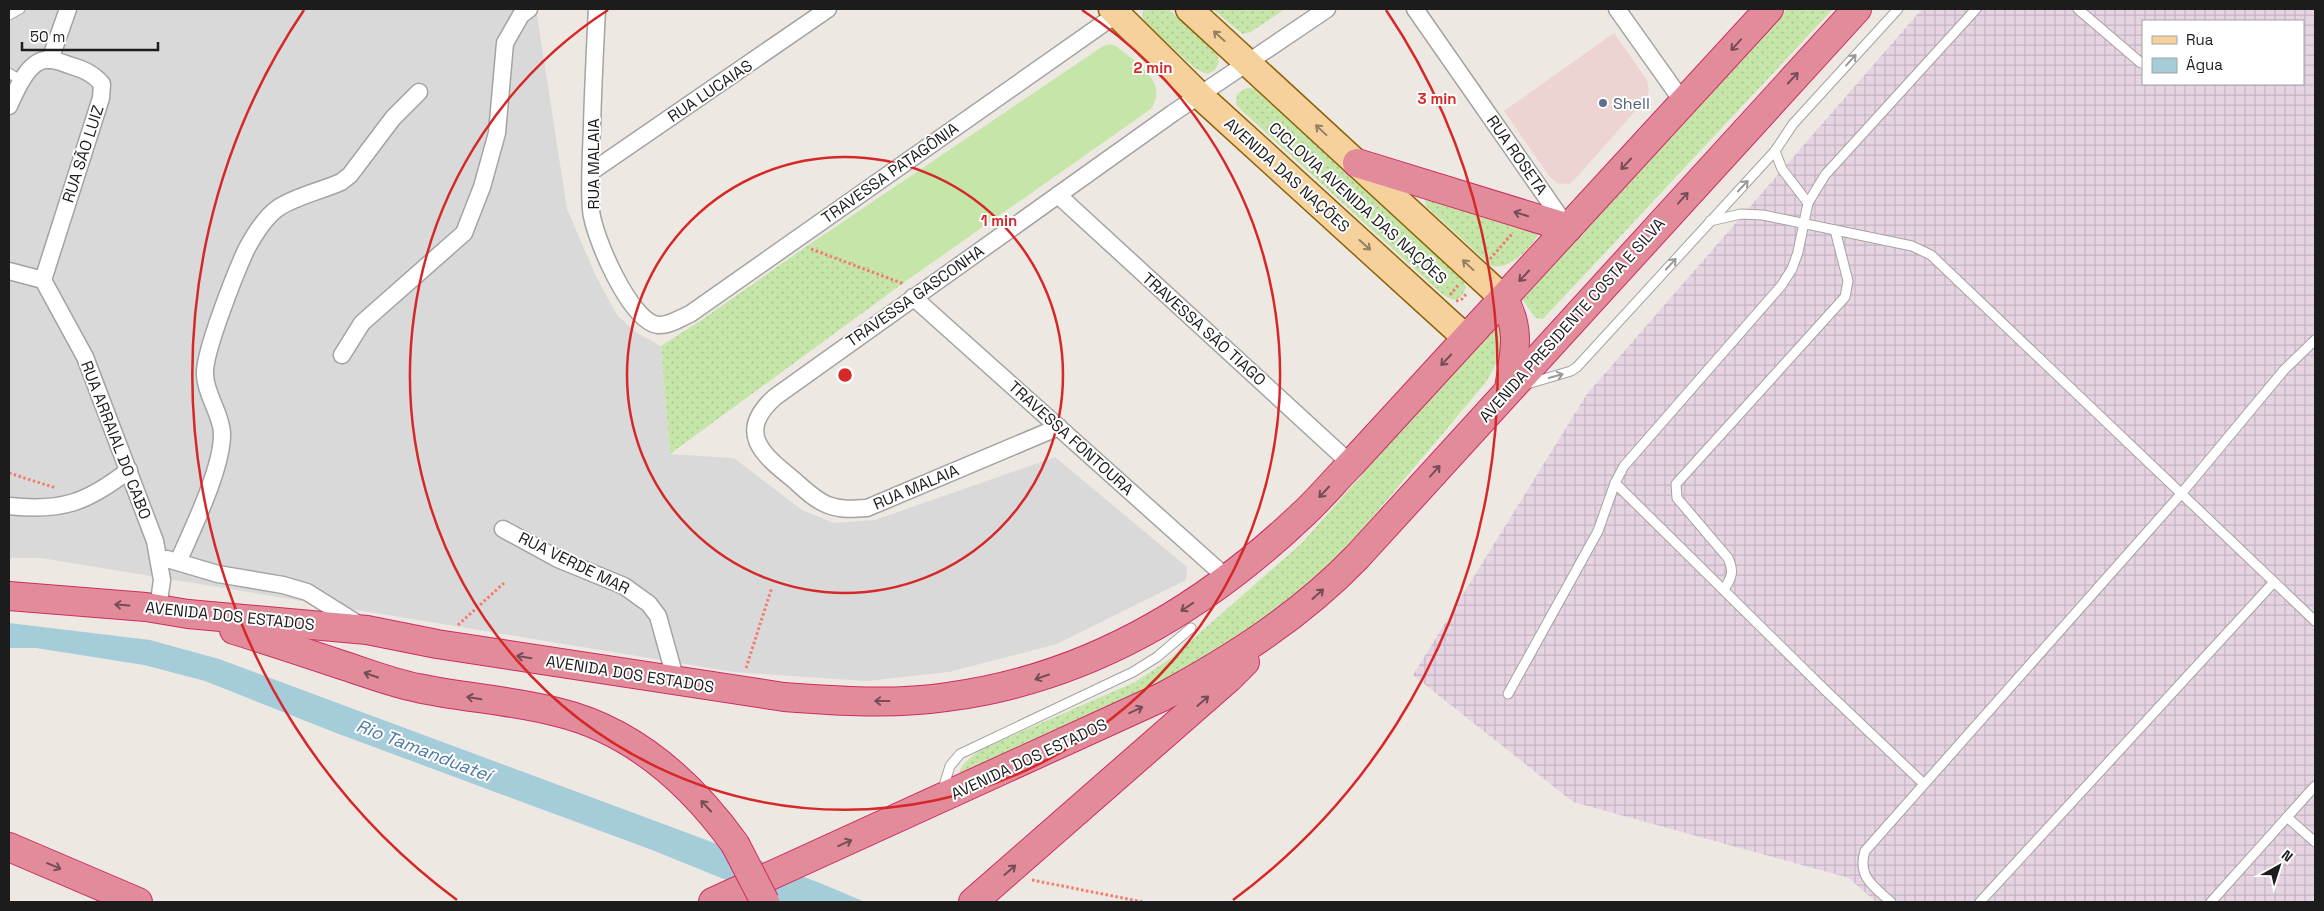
<svg xmlns="http://www.w3.org/2000/svg" width="2324" height="911" font-family="'Space Grotesk',sans-serif">
  <style>
    .residential { fill: #dad9d9 }
    .commercial { fill: #edd3d1 }
    .industrial { fill: url(#industrial-grid); fill-rule: evenodd }
    .grass { fill: url(#grass-dots) }
    .garden { fill: #c6e6a9 }
    .water { fill: #a4ccd9 }
    .lines { fill: none; stroke-linecap: round; stroke-linejoin: round }
    .lane-casing { stroke: #a3a3a3; stroke-width: 11 }
    .street-casing { stroke: #a3a3a3; stroke-width: 19 }
    .primary-casing { stroke: #8d6207; stroke-width: 29 }
    .highway-casing { stroke: #ce2b61; stroke-width: 30 }
    .path { stroke: #f37c6d; stroke-width: 3; stroke-dasharray: 2.5 2.5; stroke-linecap: butt }
    .lane { stroke: #fff; stroke-width: 9 }
    .street { stroke: #fff; stroke-width: 16 }
    .primary { stroke: #f7d19c; stroke-width: 26 }
    .highway { stroke: #e28c9b; stroke-width: 28 }
    .highway-bridge-casing { stroke: #ce2b61; stroke-width: 30; stroke-linecap: butt }
    .highway-bridge { stroke: #e28c9b; stroke-width: 28 }
    .oneway { stroke: #948062 }
    .oneway2 { stroke: #754e55 }
    .oneway3 { stroke: #999 }
    .ring { fill: none; stroke: #d62828; stroke-width: 2.5 }
    .service-dot { fill: #5c6f8a; stroke: #fff; stroke-width: 2 }
    .labels { text-anchor: middle; dominant-baseline: central; stroke-width: 4; stroke-linejoin: round; paint-order: stroke }
    .street-label { font-size: 16px; fill: #1c1c1c; stroke: #fff }
    .service-label { font-size: 16px; fill: #4e5e75; stroke: #fff; text-anchor: start }
    .water-label { font-size: 18px; font-style: italic; fill: #4d79a6; stroke: #fff }
    .centre { fill: #d62828; stroke: #fff; stroke-width: 2.5 }
    .ring-label { font-size: 15px; text-anchor: middle; font-weight: bold; fill: #d62828; stroke: #fff; stroke-width: 4; stroke-linejoin: round; paint-order: stroke }
  </style>
  <defs>
    <pattern id="industrial-grid" width="8" height="8" patternUnits="userSpaceOnUse" patternTransform="scale(1.25)"><rect width="8" height="8" fill="#e6d4e2"/><path d="M0 4h8M4 0v8" fill="none" stroke="#c5b5c1"/></pattern>
    <pattern id="grass-dots" width="8" height="8" patternUnits="userSpaceOnUse" patternTransform="scale(1.25)"><rect width="8" height="8" fill="#c6e6a9"/><path d="M2 2h.1M6 6h.1" fill="none" stroke="#aac591" stroke-width="1.8" stroke-linecap="round"/></pattern>
  </defs>
  <rect width="100%" height="100%" fill="#ede9e2"/>
  <!-- residential -->
  <path class="residential" d="M9,9H536L567,209L596,276L617,315L637,333L661,346L670,454L734,458L802,510L834,523L875,520L1055,457L1187,567L1186,580L1057,644L949,672L867,681L734,672L41,558H9Z"/>
  <!-- commercial -->
  <path class="commercial" d="M1614,33L1647,80L1649,90L1647,98L1575,179L1569,184L1557,183L1549,176L1504,111Z"/>
  <!-- industrial -->
  <path class="industrial" d="M1922,9H2315V902H1876L1849,878L1573,802L1413,675L1587,394ZM2143,21H2303V84H2143Z"/>
  <!-- grass -->
  <g class="grass">
    <path d="M1144,9H1168L1217,54L1219,62L1215,70L1207,74L1196,69L1147,25L1142,16Z"/>
    <path d="M1212,9H1285L1251,32L1243,34Z"/>
    <path d="M1787,9H1833L1543,319L1536,318L1522,299L1523,294Z"/>
    <path d="M1250,88L1256,90L1462,276L1466,288L1461,297L1453,300L1442,294L1239,108L1236,104L1237,95L1244,89Z"/>
    <path d="M1427,198L1539,233C1531,248 1507,273 1490,265L1426,206L1425,200Z"/>
    <path d="M810,244L906,281L670,454L661,346L700,321Z"/>
    <path d="M1497,325C1512,341 1494,367 1486,382L1350,544L1308,585L1267,619L1155,688L959,774C961,763 973,755 982,749L1135,682L1170,659L1302,543L1493,326Z"/>
  </g>
  <!-- garden -->
  <path class="garden" d="M1110,44L1116,46C1135,62 1170,81 1151,109L906,281L810,244L1103,46Z"/>
  <!-- water -->
  <path class="water" d="M9,623L150,640L219,659L677,829L820,883L865,902H781L652,850L336,733L205,681L144,665L36,648H9Z"/>
  <g class="lines">
    <!-- lane casing -->
    <g class="lane-casing">
      <g id="lane">
        <path d="M2078,9L2141,63"/>
        <path d="M9,15L20,9"/>
        <path d="M9,73L22,81"/>
        <path d="M1775,151L1782,169L1808,203"/>
        <path d="M1710,221L1741,214L1763,215L1912,246L1931,255L2315,621"/>
        <path d="M1524,385L1571,371L1577,367L1775,151L1793,124L1898,9"/>
        <path d="M1615,483L1824,689L1924,784"/>
        <path d="M1724,589C1732,578 1734,571 1728,558L1677,498L1676,484L1845,297L1848,281L1835,230"/>
        <path d="M1508,694L1598,531L1615,483L1624,466L1781,286L1792,269L1798,252L1808,203L1825,175L1976,9"/>
        <path d="M942,792L950,766L960,754L1133,672L1157,657L1191,628"/>
        <path d="M2287,817L2315,842"/>
        <path d="M1891,902C1874,887 1857,877 1865,851L2181,494L2284,370L2315,340"/>
        <path d="M1980,902L2274,582"/>
        <path d="M2211,902L2315,786"/>
      </g>
    </g>
    <!-- street casing -->
    <g class="street-casing">
      <g id="street">
        <path d="M597,9C595,48 593,87 592,127C591,154 589,183 591,210C593,235 630,322 658,325C669,326 680,318 690,314L1124,9"/>
        <path d="M1415,9L1567,227"/>
        <path d="M1617,9L1683,102"/>
        <path d="M50,60L68,9"/>
        <path d="M9,106C16,91 29,57 50,60C56,60 63,63 69,65C82,69 93,73 102,84L101,98L43,280"/>
        <path d="M591,172L828,9"/>
        <path d="M1058,195L1351,464"/>
        <path d="M9,271L43,280"/>
        <path d="M43,280L85,357L155,541L162,580L158,608"/>
        <path d="M913,297L1228,579"/>
        <path d="M342,355L362,323L464,233L482,187L497,133L505,43L521,15L529,9"/>
        <path d="M1059,427L867,508C853,509 841,510 828,505C815,500 804,489 794,480C763,455 735,433 775,397L1173,113L1327,9"/>
        <path d="M9,506C62,512 88,502 129,470"/>
        <path d="M503,529L558,559L624,586L649,604L658,616L676,681"/>
        <path d="M167,559L218,574L283,585L307,592L363,627"/>
        <path d="M178,562C192,530 223,467 222,433C221,413 206,396 205,375C203,354 236,272 246,250C254,235 264,218 278,208C296,196 321,191 341,182L350,175L393,118L419,92"/>
      </g>
    </g>
    <!-- primary casing -->
    <g class="primary-casing">
      <g id="primary">
        <path d="M1112,9L1199,95L1466,338"/>
        <path d="M1189,9L1503,298"/>
      </g>
    </g>
    <!-- highway casing -->
    <g class="highway-casing">
      <g id="highway">
        <path d="M1357,163L1568,228"/>
        <path d="M1503,298C1522,330 1514,354 1509,389"/>
        <path d="M9,596L146,607L188,614L367,630L437,644L784,697C838,701 893,705 947,697C1085,679 1201,611 1301,516C1319,500 1334,481 1351,464L1769,9"/>
        <path d="M234,630C270,641 306,653 342,665C367,673 392,683 418,688C464,698 511,700 557,712C632,730 691,783 735,844"/>
        <path d="M9,847L138,902"/>
        <path d="M713,902L1162,697C1234,658 1300,616 1357,557L1857,9"/>
        <path d="M973,902L1229,678L1245,662"/>
      </g>
    </g>
    <!-- path -->
    <g class="path">
      <path d="M811,249L904,284"/>
      <path d="M1490,259L1512,234"/>
      <path d="M1450,295L1459,284"/>
      <path d="M1456,301L1462,299L1467,293"/>
      <path d="M9,473L56,488"/>
      <path d="M458,625L504,583"/>
      <path d="M746,668L772,587"/>
      <path d="M1032,880L1143,902"/>
    </g>
    <!-- lane -->
    <use href="#lane" class="lane"/>
    <!-- street -->
    <use href="#street" class="street"/>
    <!-- primary -->
    <use href="#primary" class="primary"/>
    <!-- highway -->
    <use href="#highway" class="highway"/>
    <!-- highway-bridge casing -->
    <g class="highway-bridge-casing">
      <path id="highway-bridge" d="M735,844L765,902"/>
    </g>
    <!-- highway-bridge -->
    <use href="#highway-bridge" class="highway-bridge"/>
  </g>
  <!-- one-way arrows -->
  <defs><path id="oneway-shaft" d="M-6 0H5M1.5-3L5.5 0L1.5 3" fill="none" stroke-width="1.6" stroke-linecap="round" stroke-linejoin="round" transform="scale(1.25)"/></defs>
  <g class="oneway">
    <use href="#oneway-shaft" transform="translate(1219 36) rotate(-138)"/>
    <use href="#oneway-shaft" transform="translate(1321 130) rotate(-137)"/>
    <use href="#oneway-shaft" transform="translate(1365 245) rotate(42)"/>
    <use href="#oneway-shaft" transform="translate(1468 265) rotate(-137)"/>
  </g>
  <g class="oneway2">
    <use href="#oneway-shaft" transform="translate(1736 45) rotate(132)"/>
    <use href="#oneway-shaft" transform="translate(1793 78) rotate(-47)"/>
    <use href="#oneway-shaft" transform="translate(1626 164) rotate(133)"/>
    <use href="#oneway-shaft" transform="translate(1683 198) rotate(-48)"/>
    <use href="#oneway-shaft" transform="translate(1521 214) rotate(-163)"/>
    <use href="#oneway-shaft" transform="translate(1524 276) rotate(133)"/>
    <use href="#oneway-shaft" transform="translate(1446 360) rotate(133)"/>
    <use href="#oneway-shaft" transform="translate(1435 471) rotate(-48)"/>
    <use href="#oneway-shaft" transform="translate(1324 492) rotate(133)"/>
    <use href="#oneway-shaft" transform="translate(1318 594) rotate(-42)"/>
    <use href="#oneway-shaft" transform="translate(122 605) rotate(-176)"/>
    <use href="#oneway-shaft" transform="translate(1187 607) rotate(146)"/>
    <use href="#oneway-shaft" transform="translate(524 657) rotate(-171)"/>
    <use href="#oneway-shaft" transform="translate(371 675) rotate(-161)"/>
    <use href="#oneway-shaft" transform="translate(1042 677) rotate(161)"/>
    <use href="#oneway-shaft" transform="translate(474 698) rotate(-171)"/>
    <use href="#oneway-shaft" transform="translate(882 701) rotate(180)"/>
    <use href="#oneway-shaft" transform="translate(1203 701) rotate(-41)"/>
    <use href="#oneway-shaft" transform="translate(1136 710) rotate(-25)"/>
    <use href="#oneway-shaft" transform="translate(706 806) rotate(-133)"/>
    <use href="#oneway-shaft" transform="translate(845 843) rotate(-24)"/>
    <use href="#oneway-shaft" transform="translate(54 866) rotate(23)"/>
    <use href="#oneway-shaft" transform="translate(1010 870) rotate(-41)"/>
  </g>
  <g class="oneway3">
    <use href="#oneway-shaft" transform="translate(1851 60) rotate(-48)"/>
    <use href="#oneway-shaft" transform="translate(1743 186) rotate(-47)"/>
    <use href="#oneway-shaft" transform="translate(1671 264) rotate(-47)"/>
    <use href="#oneway-shaft" transform="translate(1556 376) rotate(-16)"/>
  </g>
  <!-- distance rings -->
  <g class="ring">
    <circle cx="845" cy="375" r="218"/>
    <path d="M1082 10A435 435 0 1 1 608 10"/>
    <path d="M457 900A653 653 0 0 1 304 10M1386 10A653 653 0 0 1 1233 900"/>
  </g>
  <!-- markers -->
  <circle class="service-dot" cx="1603" cy="103" r="5"/>
  <g class="labels">
    <!-- street labels -->
    <g class="street-label">
      <text transform="translate(710 91) rotate(-34)">RUA LUCAIAS</text>
      <text transform="translate(83 154) rotate(-72)">RUA SÃO LUIZ</text>
      <text transform="translate(1517 155) rotate(55)">RUA ROSETA</text>
      <text transform="translate(593 164) rotate(-90)">RUA MALAIA</text>
      <text transform="translate(890 173) rotate(-35)">TRAVESSA PATAGÔNIA</text>
      <text transform="translate(1287 175) rotate(42)">AVENIDA DAS NAÇÕES</text>
      <text transform="translate(1358 203) rotate(42)">CICLOVIA AVENIDA DAS NAÇÕES</text>
      <text transform="translate(915 296) rotate(-35)">TRAVESSA GASCONHA</text>
      <text transform="translate(1572 320) rotate(-48)">AVENIDA PRESIDENTE COSTA E SILVA</text>
      <text transform="translate(1204 329) rotate(42)">TRAVESSA SÃO TIAGO</text>
      <text transform="translate(1071 438) rotate(42)">TRAVESSA FONTOURA</text>
      <text transform="translate(116 440) rotate(69)">RUA ARRAIAL DO CABO</text>
      <text transform="translate(916 487) rotate(-23)">RUA MALAIA</text>
      <text transform="translate(574 563) rotate(26)">RUA VERDE MAR</text>
      <text transform="translate(230 616) rotate(6)">AVENIDA DOS ESTADOS</text>
      <text transform="translate(630 674) rotate(9)">AVENIDA DOS ESTADOS</text>
      <text transform="translate(1029 759) rotate(-25)">AVENIDA DOS ESTADOS</text>
    </g>
    <!-- service labels -->
    <g class="service-label">
      <text x="1613" y="103">Shell</text>
    </g>
    <!-- water labels -->
    <g class="water-label">
      <text transform="translate(424 750) rotate(21)">Rio Tamanduateí</text>
    </g>
  </g>
  <circle cx="845" cy="375" r="8" class="centre"/>
  <g class="ring-label">
    <text x="1153" y="73">2 min</text>
    <text x="1437" y="104">3 min</text>
    <text x="999" y="226">1 min</text>
  </g>
  <!-- border -->
  <rect width="2324" height="911" fill="none" stroke="#1c1c1c" stroke-width="20"/>
  <!-- legend -->
  <rect x="2142" y="20" width="162" height="65" fill="#ffffff" stroke="#a4a4a4"/>
  <rect x="2152" y="36" width="25" height="8" fill="#f7d19c" stroke="#a4a4a4"/>
  <text x="2186" y="45" font-size="15" fill="#1c1c1c">Rua</text>
  <rect x="2152" y="58" width="25" height="15" fill="#a4ccd9" stroke="#a4a4a4"/>
  <text x="2186" y="70" font-size="15" fill="#1c1c1c">Água</text>
  <!-- north arrow -->
  <g transform="translate(2279 866) rotate(39)" stroke="#ffffff" stroke-width="4" paint-order="stroke">
  <path d="M0-4L9 19L0 12L-9 19Z" fill="#1c1c1c"/>
  <text y="-8" font-size="14" font-weight="bold" text-anchor="middle" fill="#1c1c1c">N</text>
  </g>
  <!-- scale -->
  <path d="M22 42v8h136v-8" fill="none" stroke="#1c1c1c" stroke-width="2.5"/>
  <text x="30" y="42" font-size="15" fill="#1c1c1c" stroke="#ffffff" stroke-width="4" paint-order="stroke">50 m</text>
</svg>
